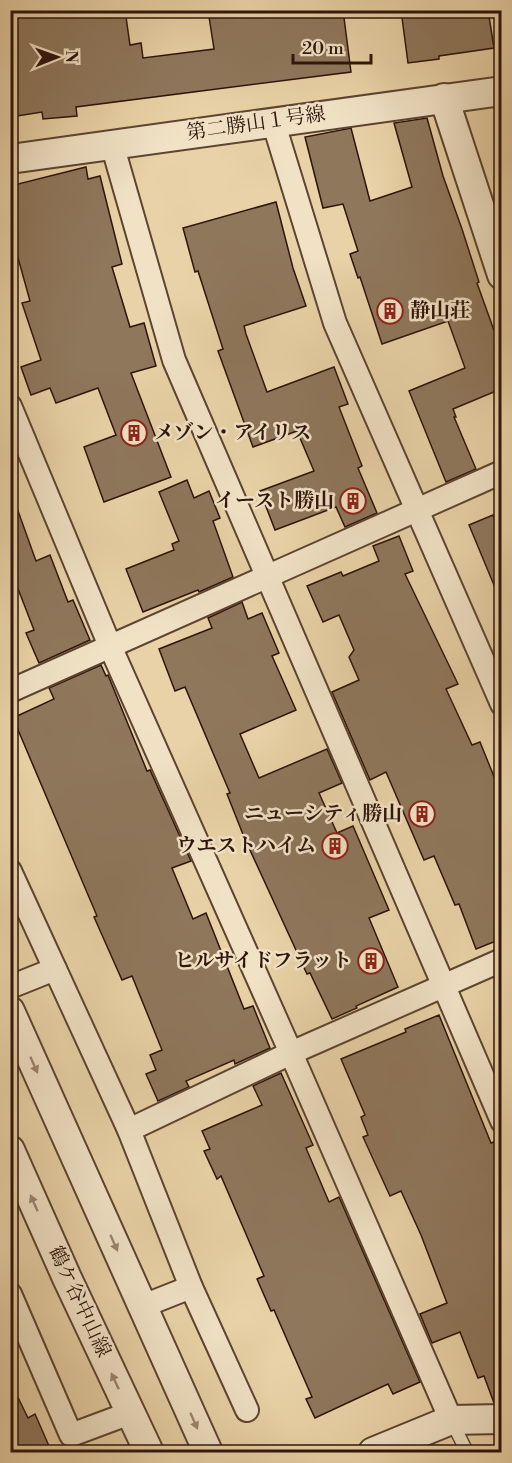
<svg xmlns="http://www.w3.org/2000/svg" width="512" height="1463" font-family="'Libre Bodoni','Noto Serif JP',serif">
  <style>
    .building { fill: #8f775c; stroke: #2e140a; stroke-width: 1.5 }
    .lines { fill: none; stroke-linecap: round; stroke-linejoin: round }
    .service-casing { stroke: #5d4431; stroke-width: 15 }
    .minor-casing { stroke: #5d4431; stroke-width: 26 }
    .tertiary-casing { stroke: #5d4431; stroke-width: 32 }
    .service { stroke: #f1e2c6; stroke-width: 12 }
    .minor { stroke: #f1e2c6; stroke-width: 22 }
    .tertiary { stroke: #f1e2c6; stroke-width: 28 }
    .oneway { fill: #998571 }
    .labels { text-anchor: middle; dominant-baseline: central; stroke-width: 5; stroke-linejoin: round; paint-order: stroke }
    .street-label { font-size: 20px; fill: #2e140a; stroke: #f1e2c6 }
    .poi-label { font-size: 20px; font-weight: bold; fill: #2e140a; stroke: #f1e2c6; text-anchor: end }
  </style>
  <rect width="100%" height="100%" fill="#e9d2a7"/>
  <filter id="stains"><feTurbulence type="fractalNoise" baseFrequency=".00333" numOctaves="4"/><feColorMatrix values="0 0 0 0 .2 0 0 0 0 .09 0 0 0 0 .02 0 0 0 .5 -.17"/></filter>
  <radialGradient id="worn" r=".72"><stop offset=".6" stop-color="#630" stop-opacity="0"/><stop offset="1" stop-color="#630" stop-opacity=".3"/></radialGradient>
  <!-- building -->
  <g class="building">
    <path d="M31,10H125L130,45L141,43L143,58L214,49L208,10H343L351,72L76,107L77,116L43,119L42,112L10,117V18L32,16Z"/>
    <path d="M401,10H488L494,48L439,56V59L408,63Z"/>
    <path d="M427,118L443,176L462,229L479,282L477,283L501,350V389L453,409L456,417H454L476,469L446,482L409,391L465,368L448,321L382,344L360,277L358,278L350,254L358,251L343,204L323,208L305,137L351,128L370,201L412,187L394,123Z"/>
    <path d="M86,167L88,179L100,176L122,264L112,267L130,327L144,323L156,366L131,373L171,477L104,502L84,447L116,435L98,388L56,403L50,388L31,395L21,367L41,360L22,303L30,301L10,229V186Z"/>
    <path d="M276,202L293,268L306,306L244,326L246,334L267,392L334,367L348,404L339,407L362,466L358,468L377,513L345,527L336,507L275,530L260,491L314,471L297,431L253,447L218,351L223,349L198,271L195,272L183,228Z"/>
    <path d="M187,480L194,498L209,491L220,518L213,521L233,577L199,592L198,590L143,612L126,569L174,550L172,544L179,541L159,492Z"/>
    <path d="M10,497H13L36,561L50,555L68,602L73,600L90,640L39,663L26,633L34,630L10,568Z"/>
    <path d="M493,515L501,535V602L469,525Z"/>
    <path d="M399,536L413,571L405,574L458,684L446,689L472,745L480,742L501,794V939L476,949L459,904L455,905L434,856L424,860L386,772L370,780L332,692L359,680L349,657L354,650L339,615L323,622L307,586L341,572L343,576L379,561L373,546Z"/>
    <path d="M242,602L248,619L262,613L279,653L272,656L296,710L240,734L259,778L327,749L342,783L319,793L337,833L353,826L389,910L369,918L398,987L356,1006L357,1008L332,1019L310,973L307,974L244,837L227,794L230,793L185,687L175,691L159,649L212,628L208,618Z"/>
    <path d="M101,665L106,676L108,675L147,771L150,770L191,861L172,868L193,919L206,913L244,1009L253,1006L270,1048L235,1064L234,1060L186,1081L189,1087L158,1101L146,1074L156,1070L150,1055L162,1050L132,976L122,980L94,917L97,916L13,718L54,699L49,688Z"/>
    <path d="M439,1015L491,1143L494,1142L501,1160V1402L494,1403L484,1376L478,1378L460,1332L432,1343L420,1314L447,1303L421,1235L401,1191L390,1196L363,1137L368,1135L361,1117L365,1115L341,1059L406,1032L405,1029Z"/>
    <path d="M281,1073L313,1145L306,1148L329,1202L339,1197L420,1382L393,1394L388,1384L315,1418L306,1399L312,1397L274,1310L271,1311L257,1279L264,1276L221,1176L217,1179L204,1151L210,1149L202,1131L262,1105L253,1086Z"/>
    <path d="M10,1381L28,1418L35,1414L49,1446L35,1452H10Z"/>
  </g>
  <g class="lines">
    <!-- service casing -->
    <g class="service-casing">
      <path id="service" d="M452,1422L467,1452"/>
    </g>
    <!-- minor casing -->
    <g class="minor-casing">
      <g id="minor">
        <path d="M273,121L335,323L502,704"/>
        <path d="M112,144L174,360L502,1121"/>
        <path d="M10,406L110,646L291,1053L451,1420"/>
        <path d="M10,691L502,472"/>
        <path d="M10,871L129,1130L191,1287L247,1410"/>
        <path d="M10,987L55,969"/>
        <path d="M129,1130L291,1053L502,960"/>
        <path d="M10,1294L71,1435L130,1413"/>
        <path d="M143,1306L191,1287"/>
      </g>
    </g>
    <!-- tertiary casing -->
    <g class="tertiary-casing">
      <g id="tertiary">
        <path d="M444,98L502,275"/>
        <path d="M10,159L502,91"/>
        <path d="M10,1011L208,1452"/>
        <path d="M10,1150L67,1278L149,1452"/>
        <path d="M373,1452L451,1420L502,1419"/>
      </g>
    </g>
    <!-- service -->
    <use href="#service" class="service"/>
    <!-- minor -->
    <use href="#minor" class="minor"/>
    <!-- tertiary -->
    <use href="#tertiary" class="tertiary"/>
  </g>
  <!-- one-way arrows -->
  <defs><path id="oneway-solid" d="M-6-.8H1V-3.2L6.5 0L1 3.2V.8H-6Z" transform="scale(1.5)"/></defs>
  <g class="oneway">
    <use href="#oneway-solid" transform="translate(34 1065) rotate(66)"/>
    <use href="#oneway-solid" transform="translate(34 1203) rotate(-114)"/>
    <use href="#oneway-solid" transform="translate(114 1243) rotate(66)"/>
    <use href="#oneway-solid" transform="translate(115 1381) rotate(-115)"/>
    <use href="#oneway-solid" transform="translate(194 1421) rotate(66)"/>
  </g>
  <!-- icons -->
  <defs>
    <g id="building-ring" transform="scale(1.35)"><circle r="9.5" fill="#f1e2c6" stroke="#8f2418" stroke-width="1.5"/><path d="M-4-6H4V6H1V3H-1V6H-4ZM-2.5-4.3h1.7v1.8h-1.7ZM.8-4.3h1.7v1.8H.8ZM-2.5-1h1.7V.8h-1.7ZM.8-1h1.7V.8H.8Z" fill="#8f2418"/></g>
  </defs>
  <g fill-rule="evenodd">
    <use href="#building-ring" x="390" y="311"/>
    <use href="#building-ring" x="134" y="433"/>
    <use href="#building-ring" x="353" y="501"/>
    <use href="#building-ring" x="422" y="814"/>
    <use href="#building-ring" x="335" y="846"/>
    <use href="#building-ring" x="371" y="961"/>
  </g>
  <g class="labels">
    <!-- street labels -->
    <g class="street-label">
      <text transform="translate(256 124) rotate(-8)">第二勝山１号線</text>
      <text transform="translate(79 1302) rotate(65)">鶴ケ谷中山線</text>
    </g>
    <!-- poi labels -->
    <g class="poi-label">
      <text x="410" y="311" text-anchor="start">静山荘</text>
      <text x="154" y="433" text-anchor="start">メゾン・アイリス</text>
      <text x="334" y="501">イースト勝山</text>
      <text x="402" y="814">ニューシティ勝山</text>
      <text x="316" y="846">ウエストハイム</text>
      <text x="352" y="961">ヒルサイドフラット</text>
    </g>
  </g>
  <!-- margin -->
  <rect width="512" height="1463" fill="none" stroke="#e9d2a7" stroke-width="36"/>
  <rect x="12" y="12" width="488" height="1439" fill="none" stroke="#2e140a" stroke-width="3"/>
  <rect x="18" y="18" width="476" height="1427" fill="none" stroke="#2e140a" stroke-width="1.5"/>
  <!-- north arrow -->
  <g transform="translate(57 57) rotate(89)" stroke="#f1e2c6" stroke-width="4.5" paint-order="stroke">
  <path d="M0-4.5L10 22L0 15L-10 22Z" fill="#2e140a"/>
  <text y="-9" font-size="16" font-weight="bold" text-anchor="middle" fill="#2e140a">N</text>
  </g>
  <!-- scale -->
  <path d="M293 54v9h78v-9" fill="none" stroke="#2e140a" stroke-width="3"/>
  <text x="302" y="54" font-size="18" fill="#2e140a" stroke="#f1e2c6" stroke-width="4.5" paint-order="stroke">20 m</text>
  <rect width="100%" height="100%" filter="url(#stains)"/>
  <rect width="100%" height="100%" fill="url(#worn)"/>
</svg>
